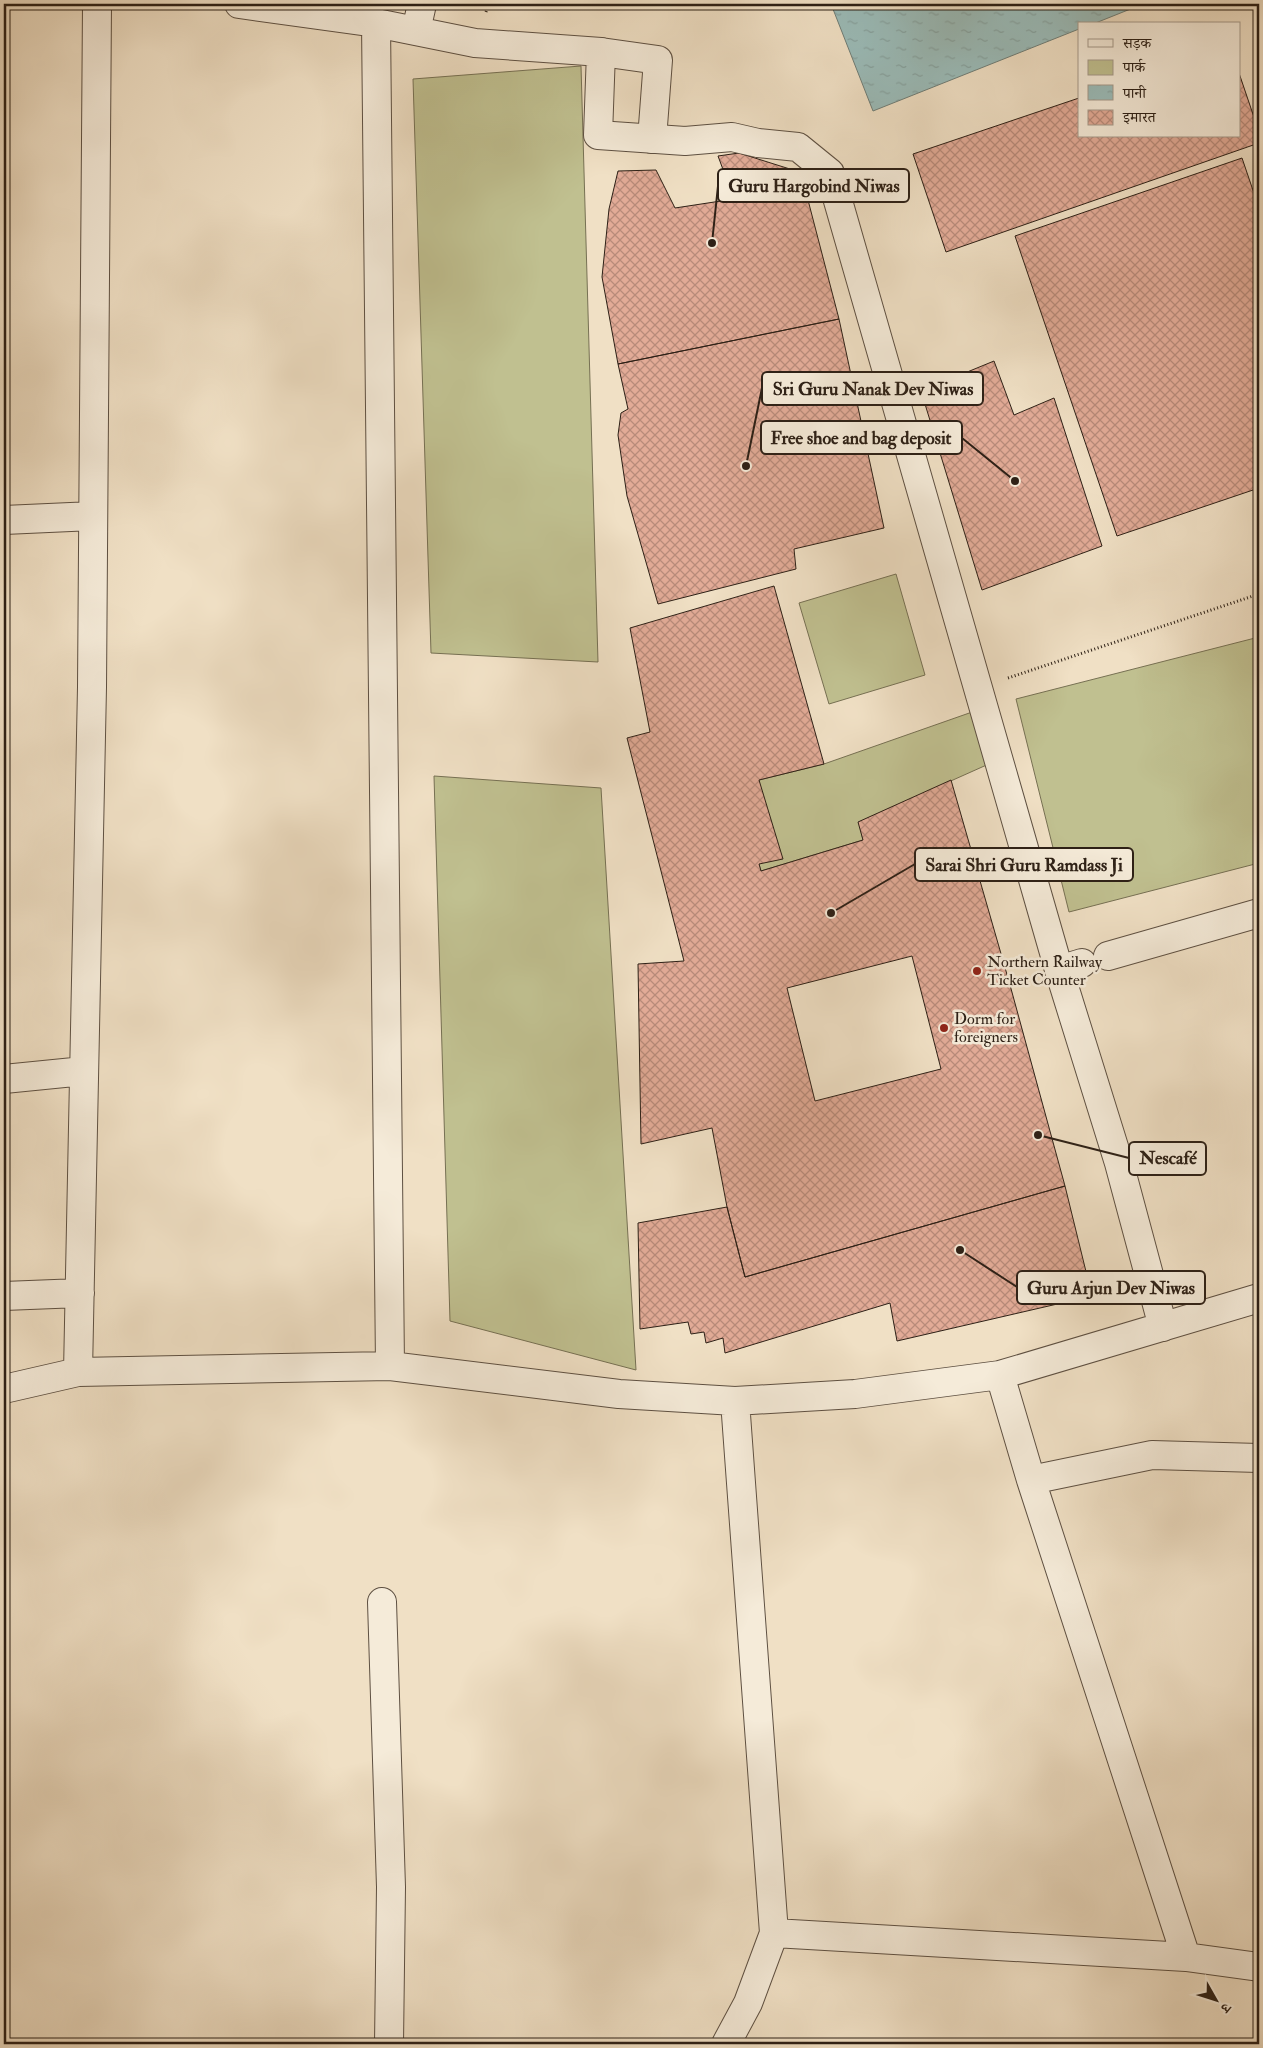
<svg xmlns="http://www.w3.org/2000/svg" width="1263" height="2048" font-family="'IM FELL Double Pica','Noto Serif Devanagari',serif">
	<defs>
		<pattern id="water-ripples" width="26" height="14" patternUnits="userSpaceOnUse" patternTransform="scale(1.25)"><rect width="26" height="14" fill="#9bbcb9"/><path d="M2 4q2-2 4 0t4 0M15 11q2-2 4 0t4 0" fill="none" stroke="#86a19e"/></pattern>
		<pattern id="building-cross-hatch" width="8" height="8" patternUnits="userSpaceOnUse" patternTransform="scale(1.25)"><rect width="8" height="8" fill="#e2ab97"/><path d="M0 0l8 8M0 8l8-8" fill="none" stroke="#b88b7a"/></pattern>
	</defs>
	<rect width="100%" height="100%" fill="#f0e0c5"/>
	<filter id="stains"><feTurbulence type="fractalNoise" baseFrequency=".004" numOctaves="4"/><feColorMatrix values="0 0 0 0 .2 0 0 0 0 .09 0 0 0 0 .02 0 0 0 .5 -.17"/></filter>
	<radialGradient id="worn" r=".72"><stop offset=".6" stop-color="#630" stop-opacity="0"/><stop offset="1" stop-color="#630" stop-opacity=".3"/></radialGradient>
	<path fill="#c0c090" stroke="#767053" d="M581,66L598,662L431,653L413,79Z
		M896,574L925,675L829,704L799,603Z
		M1259,637V863L1069,912L1016,699Z
		M975,711L991,763L859,822L863,840L761,871L759,864V780L824,764Z
		M434,776L601,788L636,1370L450,1321Z"/>
	<path fill="url(#water-ripples)" stroke="#6f7e78" d="M831,4H1143L1093,24H1079V29L873,111Z"/>
	<path fill="url(#building-cross-hatch)" stroke="#2d2016" fill-rule="evenodd" d="M1239,73L1259,132V143L946,252L913,154L1079,98V136H1239Z
		M739,153L793,170L802,177L839,319L618,364L602,277L609,209L618,171L656,170L675,208L734,199L718,156Z
		M1242,158L1259,208V488L1117,536L1015,236Z
		M839,319L884,528L794,549L796,569L658,604L627,496L618,435L621,413L628,409L618,364Z
		M994,361L1014,415L1054,398L1102,546L982,590L921,391Z
		M774,586L824,764L759,780L783,859L759,864L761,871L863,840L858,822L951,780L1010,985L1065,1186L745,1277L727,1207L712,1128L641,1144L638,964L684,961L627,738L650,732L630,628ZM912,956L941,1069L815,1101L787,988Z
		M1065,1186L1092,1296L897,1341L890,1303L725,1353L723,1338L706,1343L704,1332L691,1334L688,1322L640,1329L638,1223L727,1207L745,1277Z"/>
	<g fill="none" stroke-linecap="round" stroke-linejoin="round">
		<defs>
			<path id="pedestrian" d="M601,52L658,60L652,139
				M1108,956L1259,913
				M1059,970L1082,963"/>
			<path id="minor" d="M376,23L475,43L601,52L598,135L685,141L732,137L758,143L798,147L830,173L1059,970L1119,1163L1163,1327
				M416,31L422,4
				M4,520L93,516
				M4,1079L84,1071
				M4,1296L80,1293
				M390,1366L619,1394L735,1401L855,1394L1000,1375L1031,1480L1186,1957
				M78,1372L92,687L97,4
				M1000,1375L1259,1298
				M4,1389L78,1372L390,1366L376,23L239,4
				M1031,1480L1152,1455L1259,1458
				M382,1602L391,1887L389,2044
				M774,1933L1186,1957L1259,1967
				M726,2044L748,2003L774,1933L735,1401"/>
		</defs>
		<use href="#pedestrian" stroke="#5e5042" stroke-width="30"/>
		<use href="#minor" stroke="#5e5042" stroke-width="30"/>
		<path stroke="#2d2016" stroke-width="3" stroke-dasharray="1 2.5" stroke-linecap="butt" d="M486,12L489,4
			M1008,678L1259,594
			M1010,985L1029,979"/>
		<use href="#pedestrian" stroke="#f5ebd9" stroke-width="28"/>
		<use href="#minor" stroke="#f5ebd9" stroke-width="28"/>
	</g>
	<g fill="#8f2418" stroke="#f5ebd9" stroke-width="2">
		<circle cx="977" cy="971" r="5"/>
		<circle cx="944" cy="1028" r="5"/>
	</g>
	<g text-anchor="middle" dominant-baseline="central" stroke-width="5" stroke-linejoin="round" paint-order="stroke">
		<g font-size="16" fill="#2d2016" stroke="#f5ebd9" text-anchor="start">
			<text x="987" y="962">Northern Railway<tspan x="987" dy="18">Ticket Counter</tspan></text>
			<text x="954" y="1019">Dorm for<tspan x="954" dy="18">foreigners</tspan></text>
		</g>
	</g>
	<path fill="none" stroke="#2d2016" stroke-width="2" d="M712 243L718 186M746 466L762 388M1015 481L962 438M831 913L915 864M1038 1135L1129 1158M960 1250L1017 1287"/>
	<g fill="#2d2016" stroke="#f5ebd9" stroke-width="2">
		<circle cx="712" cy="243" r="5"/>
		<circle cx="746" cy="466" r="5"/>
		<circle cx="1015" cy="481" r="5"/>
		<circle cx="831" cy="913" r="5"/>
		<circle cx="1038" cy="1135" r="5"/>
		<circle cx="960" cy="1250" r="5"/>
	</g>
	<g fill="#f5ebd9" stroke="#2d2016" stroke-width="2">
		<rect x="718" y="169" width="191" height="33" rx="5"/>
		<rect x="762" y="372" width="221" height="33" rx="5"/>
		<rect x="761" y="421" width="201" height="33" rx="5"/>
		<rect x="915" y="848" width="218" height="33" rx="5"/>
		<rect x="1129" y="1142" width="77" height="33" rx="5"/>
		<rect x="1017" y="1271" width="188" height="33" rx="5"/>
	</g>
	<g font-size="18" text-anchor="middle" font-weight="bold" fill="#2d2016">
		<text x="814" y="192">Guru Hargobind Niwas</text>
		<text x="873" y="395">Sri Guru Nanak Dev Niwas</text>
		<text x="861" y="444">Free shoe and bag deposit</text>
		<text x="1024" y="871">Sarai Shri Guru Ramdass Ji</text>
		<text x="1168" y="1164">Nescafé</text>
		<text x="1111" y="1294">Guru Arjun Dev Niwas</text>
	</g>
	<rect width="1263" height="2048" fill="none" stroke="#f0e0c5" stroke-width="20"/>
	<rect x="5" y="5" width="1253" height="2038" fill="none" stroke="#2d2016" stroke-width="2.5"/>
	<rect x="10" y="10" width="1243" height="2028" fill="none" stroke="#2d2016"/>
	<rect x="1078" y="22" width="162" height="115" fill="#f5ebd9" stroke="#a59a8b"/>
	<rect x="1088" y="39" width="25" height="8" fill="#f5ebd9" stroke="#a59a8b"/>
	<text x="1123" y="48" font-size="15" fill="#2d2016">सड़क</text>
	<rect x="1088" y="60" width="25" height="15" fill="#c0c090" stroke="#a59a8b"/>
	<text x="1123" y="72" font-size="15" fill="#2d2016">पार्क</text>
	<rect x="1088" y="85" width="25" height="15" fill="url(#water-ripples)" stroke="#a59a8b"/>
	<text x="1123" y="98" font-size="15" fill="#2d2016">पानी</text>
	<rect x="1088" y="110" width="25" height="15" fill="url(#building-cross-hatch)" stroke="#a59a8b"/>
	<text x="1123" y="122" font-size="15" fill="#2d2016">इमारत</text>
	<g transform="translate(1216 2000) rotate(129)" stroke="#f5ebd9" stroke-width="4" paint-order="stroke">
	<path d="M0-4L9 19L0 12L-9 19Z" fill="#2d2016"/>
	<text y="-8" font-size="14" font-weight="bold" text-anchor="middle" fill="#2d2016">उ</text>
	</g>
	<rect width="100%" height="100%" filter="url(#stains)"/>
	<rect width="100%" height="100%" fill="url(#worn)"/>
</svg>
